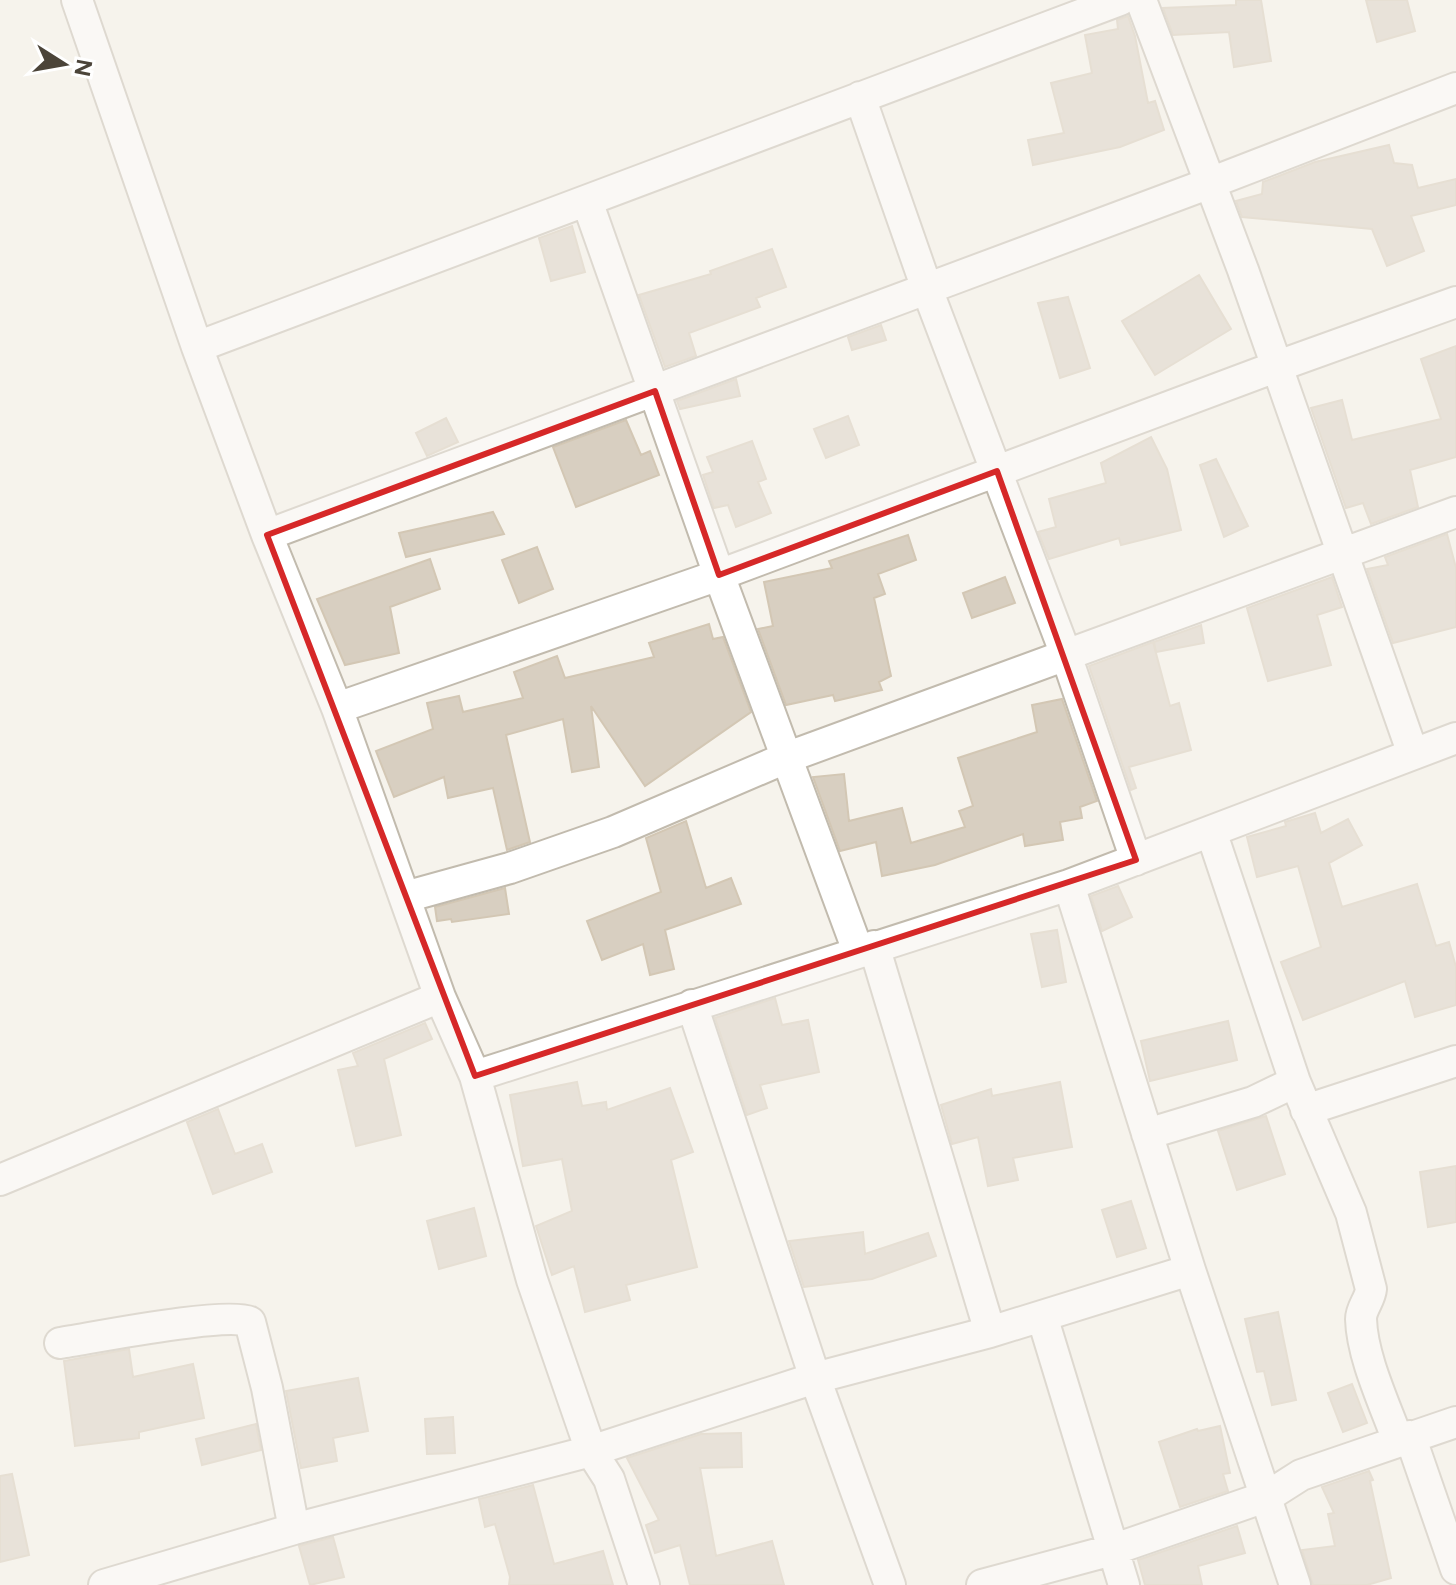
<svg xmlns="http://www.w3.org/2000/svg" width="1456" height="1585" font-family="Figtree,sans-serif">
	<rect width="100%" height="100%" fill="#f6f3ec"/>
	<path fill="#d8cfc1" stroke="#d3c7b4" stroke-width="2" d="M1236,0H1261L1271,61L1234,67L1229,32L1173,35L1163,8L1236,5Z
		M1366,0H1407L1415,31L1377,42Z
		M1128,16L1135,36L1148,103L1155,101L1164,130L1120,147L1033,165L1028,140L1064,133L1051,83L1092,73L1085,35L1118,29L1117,20Z
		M1389,145L1394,163L1412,165L1418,188L1456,179V205L1411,216L1424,251L1387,266L1372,229L1242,217L1236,201L1262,194L1263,182L1315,162Z
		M572,226L585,272L551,281L539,238Z
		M772,249L786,287L756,298L760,307L689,333L696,356L665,367L639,295L711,274L710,271Z
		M1199,275L1231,329L1155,375L1122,321Z
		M1068,297L1090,368L1060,378L1038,303Z
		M881,325L886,340L852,350L848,337Z
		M1456,346V457L1410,470L1418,507L1371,524L1363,503L1346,508L1311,408L1342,400L1352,440L1441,419L1421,359Z
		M736,379L740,396L680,409L677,401Z
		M848,416L859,445L826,458L814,429Z
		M446,418L458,442L427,456L416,433Z
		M626,420L641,455L650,451L659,475L576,507L553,447Z
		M1151,437L1167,469L1181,530L1121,545L1119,538L1049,559L1038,532L1056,527L1049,499L1106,483L1101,463Z
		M752,441L766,479L758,482L771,513L736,527L728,505L714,508L703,475L713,472L707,457Z
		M1216,459L1248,526L1224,537L1200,465Z
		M493,512L504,534L406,557L399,533Z
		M1447,534L1456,568V627L1393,643L1367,569L1388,565L1385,557Z
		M908,535L916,560L878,574L885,594L874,598L891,676L879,682L882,690L835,701L833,695L786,705L758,629L773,626L764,582L832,568L829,561Z
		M537,547L553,589L519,603L502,560Z
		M430,559L440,589L390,607L399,653L345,665L317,599Z
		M1005,577L1015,603L972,618L963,593Z
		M1332,577L1342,607L1317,615L1331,665L1268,681L1247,608Z
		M709,624L713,639L723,637L751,712L645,786L591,706L599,767L572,772L563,719L506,735L530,842L507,850L493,788L448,798L444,777L394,797L376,751L433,729L427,703L459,696L463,712L523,698L514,672L557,656L565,678L654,657L649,643Z
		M1201,625L1204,643L1156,652L1154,642Z
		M1153,642L1170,706L1179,703L1191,750L1129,767L1136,788L1131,790L1089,666Z
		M1062,699L1097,801L1080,807L1082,818L1060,822L1063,840L1025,846L1023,834L935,865L882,876L876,842L840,851L813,777L844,774L849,821L902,808L911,843L965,827L959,811L973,806L958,758L1037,732L1032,705Z
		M1315,813L1321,833L1348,819L1362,845L1329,863L1342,907L1417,884L1436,946L1449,942L1456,967V1005L1415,1017L1405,981L1303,1020L1281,962L1321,947L1298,866L1257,877L1247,837L1286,826L1285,822Z
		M686,821L706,888L731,878L741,904L665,930L674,969L650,975L643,944L602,960L587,921L661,892L646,838Z
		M1118,886L1132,917L1102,931L1091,896Z
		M505,888L509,914L452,922L451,919L437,921L435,907Z
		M1057,930L1066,982L1042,987L1031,934Z
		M775,998L782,1025L808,1020L819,1072L760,1085L767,1108L747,1115L715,1018Z
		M1228,1021L1237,1060L1150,1081L1141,1041Z
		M425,1023L432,1039L384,1059L401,1135L356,1146L338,1070L358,1066L353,1053Z
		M577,1082L582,1106L606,1102L607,1110L670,1088L693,1152L671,1160L697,1267L626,1285L630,1300L585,1312L574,1266L552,1275L536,1226L572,1211L562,1159L523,1166L510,1095Z
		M1060,1082L1072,1147L1013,1158L1018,1180L988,1186L978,1137L952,1144L941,1105L991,1089L992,1096Z
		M218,1109L235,1154L262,1144L272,1172L213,1194L187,1122Z
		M1266,1116L1285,1174L1237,1190L1218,1131Z
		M1456,1166V1222L1428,1227L1420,1172Z
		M1131,1201L1146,1248L1117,1257L1102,1210Z
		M474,1208L486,1256L439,1269L427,1221Z
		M863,1232L865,1254L928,1233L936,1256L872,1279L804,1287L789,1241Z
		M1278,1312L1296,1400L1272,1405L1264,1371L1257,1372L1245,1319Z
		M129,1349L133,1377L193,1364L204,1418L139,1432V1438L75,1446L64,1361Z
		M358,1378L368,1431L333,1438L337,1461L301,1468L286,1391Z
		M1352,1384L1367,1423L1343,1432L1328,1393Z
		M453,1417L455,1453L427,1454L425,1419Z
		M256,1424L261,1450L202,1465L196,1439Z
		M1220,1426L1230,1473L1223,1474L1228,1491L1180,1507L1159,1442L1197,1429L1198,1431Z
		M741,1433L742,1467L700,1468L716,1556L772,1541L784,1585H690L680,1545L655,1553L646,1525L659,1520L627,1458L701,1434Z
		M1369,1471L1373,1480L1370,1481L1391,1578L1367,1585H1313L1302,1550L1335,1546L1328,1514L1334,1513L1322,1487Z
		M12,1474L29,1555L0,1562V1476Z
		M533,1485L554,1564L603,1551L613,1585H509L510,1577L495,1524L485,1527L479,1499Z
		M1237,1526L1245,1553L1198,1566L1202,1585H1145L1138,1560Z
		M333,1537L344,1577L310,1585L299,1546Z"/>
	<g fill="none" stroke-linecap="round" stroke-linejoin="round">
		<defs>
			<path id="minor" d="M77,0L197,347L267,535L337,708L440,997L475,1076L532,1280L591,1451L609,1479L644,1585
				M1141,0L1243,270L1413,754
				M860,97L927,289L1066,655L1136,860
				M587,201L719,575L858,951
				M197,347L1120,0
				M267,535L1210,183L1456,88
				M337,708L719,575L1278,366L1456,302
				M1211,831L1295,1082L1351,1213L1371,1289C1370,1300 1361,1308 1361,1319C1362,1357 1385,1405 1398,1441
				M1069,885L1190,1270L1295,1585
				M405,897L510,868L613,832L788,757L1456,512
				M874,946L990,1332
				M692,1005L815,1378L890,1585
				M475,1076L1069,885L1456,738
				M1306,1110L1456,1061
				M1147,1134L1253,1102L1295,1082
				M0,1180L440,997
				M1042,1316L1124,1585
				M60,1343C93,1338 227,1311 250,1322L267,1388L294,1529
				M1410,1436L1456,1569
				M104,1585L294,1529L591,1451L815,1378L990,1332L1190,1270
				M982,1585L1112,1550L1268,1496L1301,1475L1456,1422"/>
		</defs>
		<use href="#minor" stroke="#c2bbae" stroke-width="34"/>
		<use href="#minor" stroke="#fff" stroke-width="30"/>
	</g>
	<path d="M0 0H1456V1585H0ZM655,391L719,575L997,471L1136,860L475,1076L267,535Z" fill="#f6f3ec" fill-opacity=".55" fill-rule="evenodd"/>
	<path fill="none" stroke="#d62828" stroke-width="6" stroke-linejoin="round" d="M655,391L719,575L997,471L1136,860L475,1076L267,535Z"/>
	<g transform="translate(64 64) rotate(101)" stroke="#ffffff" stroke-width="6" paint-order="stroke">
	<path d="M0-6L14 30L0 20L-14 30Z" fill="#4b4439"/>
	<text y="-12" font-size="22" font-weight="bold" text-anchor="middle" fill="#4b4439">N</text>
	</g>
</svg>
